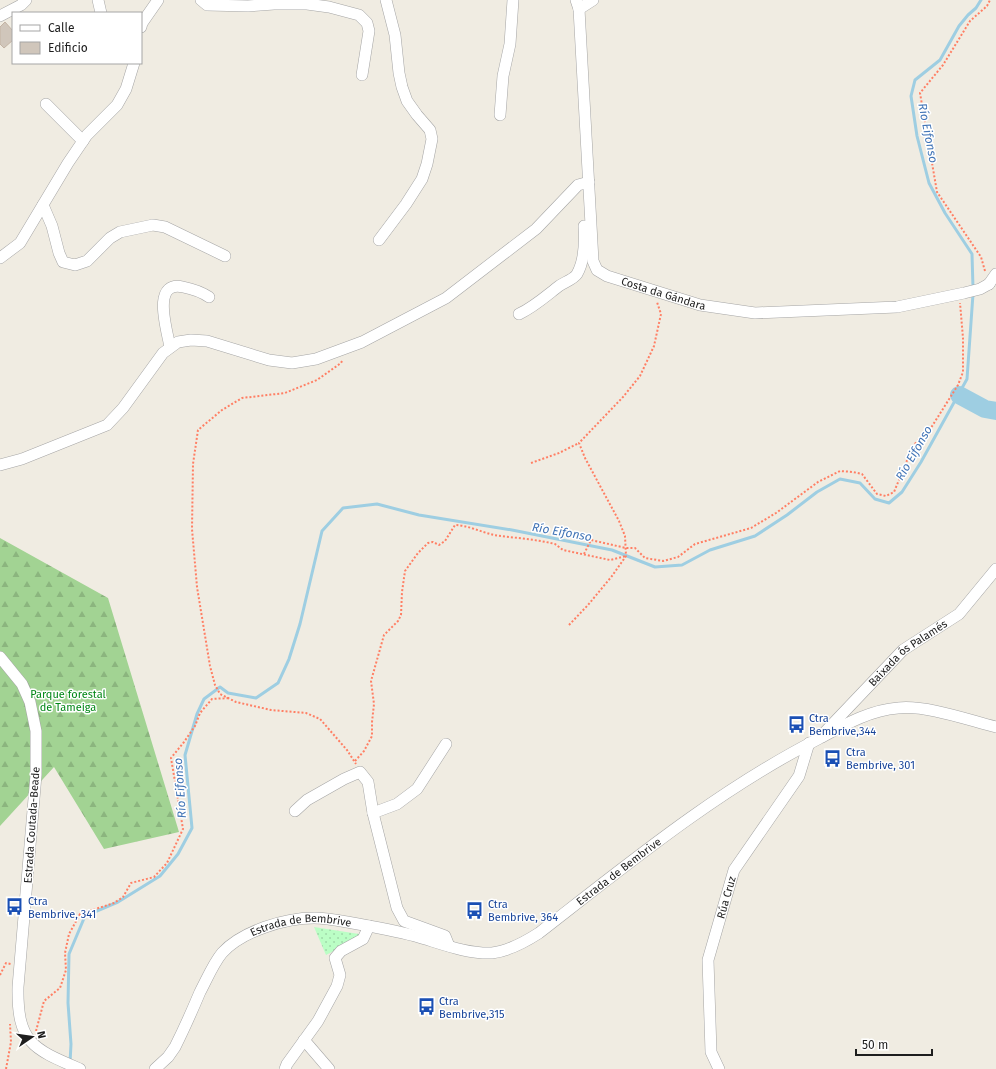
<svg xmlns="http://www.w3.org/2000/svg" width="996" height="1069" font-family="'Fira Sans',sans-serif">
	<defs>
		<pattern id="forest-firs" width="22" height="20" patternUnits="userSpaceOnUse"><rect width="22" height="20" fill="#a2d393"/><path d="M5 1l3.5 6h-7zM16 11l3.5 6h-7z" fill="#8bb57e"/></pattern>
		<pattern id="park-dots" width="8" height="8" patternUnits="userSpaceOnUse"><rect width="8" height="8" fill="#bbfec5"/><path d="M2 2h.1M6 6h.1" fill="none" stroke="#a0d9a9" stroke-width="1.8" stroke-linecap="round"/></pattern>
	</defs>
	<rect width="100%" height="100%" fill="#f0ece2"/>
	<path fill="url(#forest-firs)" d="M0,538L108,598L179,832L104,849L54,767L0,826Z"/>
	<path fill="url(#park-dots)" d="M314,927L359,934V938L326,955Z"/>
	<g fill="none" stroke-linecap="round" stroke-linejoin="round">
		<path stroke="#9ecee2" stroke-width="3" d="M973,288L972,254L945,213L929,183L917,136L911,96L915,80L940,60L959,26L968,15L976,8L981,0
			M70,1063L71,1044L68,1003L69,954L85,916L118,902L160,876L178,854L192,828L185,755L197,714L204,699L220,687L228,693L256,698L278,683L289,659L300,624L322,531L343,508L377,504L419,515L512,530L612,550L655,567L682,565L710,550L755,536L787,515L817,492L840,479L860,483L875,499L889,503L902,492L921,462L967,379L973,294"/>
		<path stroke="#9ecee2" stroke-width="18" d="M959,395L985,409L996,411"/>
	</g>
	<path fill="#d0c6bb" stroke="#c3b3a3" d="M5,22L13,31V40L4,48L0,44V27Z"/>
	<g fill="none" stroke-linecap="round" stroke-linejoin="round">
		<defs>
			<g id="minor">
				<path d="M98,0L101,13"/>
				<path d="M201,0L207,5L248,6L274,4H307L329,7L359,15L367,23L369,31L362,75"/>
				<path d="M576,0L579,9L593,0"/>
				<path id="s1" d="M579,9L593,261L597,270L607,276L700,305L755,313L897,307L964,293L980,289L989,284"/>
				<path d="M0,16L21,5L26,0"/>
				<path d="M141,27L142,23L158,0"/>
				<path d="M46,104L83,141"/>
				<path d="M500,115L503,76L510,44L513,0"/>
				<path d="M43,205L52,226L59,253L63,262L75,265L87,261L110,238L120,232L153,225L165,227L225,256"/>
				<path d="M379,240L406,204L422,179L427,164L432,139L430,130L417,115L407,101L402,87L399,73L395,35L386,0"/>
				<path d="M0,258L20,243L68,163L87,135L117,105L126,89L134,63"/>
				<path d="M989,284L996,274"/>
				<path d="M519,314C534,307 546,296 559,286C565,282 574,279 577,274C585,260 585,241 584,226"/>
				<path d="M170,347C167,330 151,280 183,287C193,289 200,291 209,297"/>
				<path d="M0,465L22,459L107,425L123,408L163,353L178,342L191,340L207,341L269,360L292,363L316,359L362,342L446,298L536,229L578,185L589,182"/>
				<path d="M0,657L22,684L30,702L36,731V775L18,987C17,1043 33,1049 80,1069"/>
				<path id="s2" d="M825,732L903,650L959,614L996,569"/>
				<path d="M295,811L307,800L344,779L360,772L368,782L373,813L397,908L404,921L445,936L449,946"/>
				<path d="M373,813L397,804L417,789L446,744"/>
				<path d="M304,1040L329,1069"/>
				<path id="s3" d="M155,1069L168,1057L175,1047C184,1029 192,1011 200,992C207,979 213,964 222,953C242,931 285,918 314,918C325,918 336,920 347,922C370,926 393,930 415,936C440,943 466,954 492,953C509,951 525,942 539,933C629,863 718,790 820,738C844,725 870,710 898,708C927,705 968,720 996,727"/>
				<path d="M285,1069L287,1064L318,1021L337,986L340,975L335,958L341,951L363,939L369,926"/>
				<path id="s4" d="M719,1069L711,1052L708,960L734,870L799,776L809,743"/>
			</g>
		</defs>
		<use href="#minor" stroke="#a5a5a5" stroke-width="12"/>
		<path stroke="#ff7f64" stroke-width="2" stroke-dasharray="2 2" stroke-linecap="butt" d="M985,271L981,257L937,192L920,93L943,65L970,21L987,6L990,0
			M342,361L341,363L317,380L285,393L242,398L222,410L198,430L193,464L192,529L197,587L210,666L215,685L220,694L236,702L271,710L306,713L320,719L347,750L356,764
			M531,463L559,453L579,443
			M584,554L591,540L626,548H635L645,558L663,561L678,557L695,544L751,528L776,513L818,482L840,471L853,472L862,474L877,494L886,496L894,492L913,446L922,436L929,431L958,385L963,372V338L960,303
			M569,625L588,605L612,576L626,556L625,536L619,521L585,458L579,443L623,397L640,376L654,346L661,314L657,302
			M355,761L364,751L372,736V722L374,704L371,681L384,635L398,621L401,615L402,592L405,571L418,553L428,543L433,542L439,545L445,541L455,525C467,525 481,532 494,535C514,538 535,539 555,544L563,550L610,560L626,556
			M0,975L6,963L11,964
			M36,1031L44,1001L60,988L66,970L65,953L69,934L80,914L114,903L123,897L131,883L154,877L167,863L183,829L171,758L184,742L195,726L200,713L212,699L229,698
			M6,1069L11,1042L10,1024"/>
		<use href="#minor" stroke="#fff" stroke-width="11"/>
	</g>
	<defs>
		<symbol id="bus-bare" viewBox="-9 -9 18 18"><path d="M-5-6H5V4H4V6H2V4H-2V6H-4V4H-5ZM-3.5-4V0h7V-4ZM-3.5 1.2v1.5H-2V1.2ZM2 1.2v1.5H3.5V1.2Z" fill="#1a4fb4" stroke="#fff" stroke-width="2.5" paint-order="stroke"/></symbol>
	</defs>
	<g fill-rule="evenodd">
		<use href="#bus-bare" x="784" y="712" width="25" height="25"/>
		<use href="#bus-bare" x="820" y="746" width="25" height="25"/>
		<use href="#bus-bare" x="2" y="894" width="25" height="25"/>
		<use href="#bus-bare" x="462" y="898" width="25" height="25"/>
		<use href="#bus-bare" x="414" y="994" width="25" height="25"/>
	</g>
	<g text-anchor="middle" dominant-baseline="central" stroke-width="3" stroke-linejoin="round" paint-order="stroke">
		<g font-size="11" fill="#1e1e1e" stroke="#fff">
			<text stroke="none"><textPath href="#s1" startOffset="333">Costa da Gándara</textPath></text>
			<text stroke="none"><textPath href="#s2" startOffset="115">Baixada ós Palamés</textPath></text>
			<text transform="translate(32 825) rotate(-86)">Estrada Coutada-Beade</text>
			<text stroke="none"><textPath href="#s3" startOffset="570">Estrada de Bembrive</textPath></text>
			<text stroke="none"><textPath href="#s4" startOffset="176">Rúa Cruz</textPath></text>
			<text stroke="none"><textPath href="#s3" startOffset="222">Estrada de Bembrive</textPath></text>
		</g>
		<g font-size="11" fill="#018615" stroke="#fff">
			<text x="68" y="694">Parque forestal<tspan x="68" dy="13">de Tameiga</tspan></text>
		</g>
		<g font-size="11" fill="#164399" stroke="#fff" text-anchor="start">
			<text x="809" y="718">Ctra<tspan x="809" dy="13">Bembrive,344</tspan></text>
			<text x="846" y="752">Ctra<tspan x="846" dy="13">Bembrive, 301</tspan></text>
			<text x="28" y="901">Ctra<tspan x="28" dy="13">Bembrive, 341</tspan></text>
			<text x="488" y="904">Ctra<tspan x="488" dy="13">Bembrive, 364</tspan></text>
			<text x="439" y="1001">Ctra<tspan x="439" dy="13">Bembrive,315</tspan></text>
		</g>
		<g font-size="12" font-style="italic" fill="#4174b6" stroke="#fff">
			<text transform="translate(928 133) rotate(79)">Río Eifonso</text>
			<text transform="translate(914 453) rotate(-60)">Río Eifonso</text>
			<text transform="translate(562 532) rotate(10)">Río Eifonso</text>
			<text transform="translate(180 788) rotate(-94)">Río Eifonso</text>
		</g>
	</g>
	<rect x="12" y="12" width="130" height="52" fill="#ffffff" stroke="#a5a5a5"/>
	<rect x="20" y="25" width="20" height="6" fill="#ffffff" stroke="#a5a5a5"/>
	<text x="48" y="32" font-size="12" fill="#1e1e1e">Calle</text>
	<rect x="20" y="42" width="20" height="12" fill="#d0c6bb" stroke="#a5a5a5"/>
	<text x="48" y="52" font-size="12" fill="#1e1e1e">Edificio</text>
	<g transform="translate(32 1037) rotate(77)" stroke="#ffffff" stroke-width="3" paint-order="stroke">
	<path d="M0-3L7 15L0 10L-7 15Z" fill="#1e1e1e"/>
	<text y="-6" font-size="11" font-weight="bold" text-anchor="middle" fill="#1e1e1e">N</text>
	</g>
	<path d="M856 1049v6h76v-6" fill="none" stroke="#1e1e1e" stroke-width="2"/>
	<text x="862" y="1049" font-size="12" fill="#1e1e1e" stroke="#ffffff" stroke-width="3" paint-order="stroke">50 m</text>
</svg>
